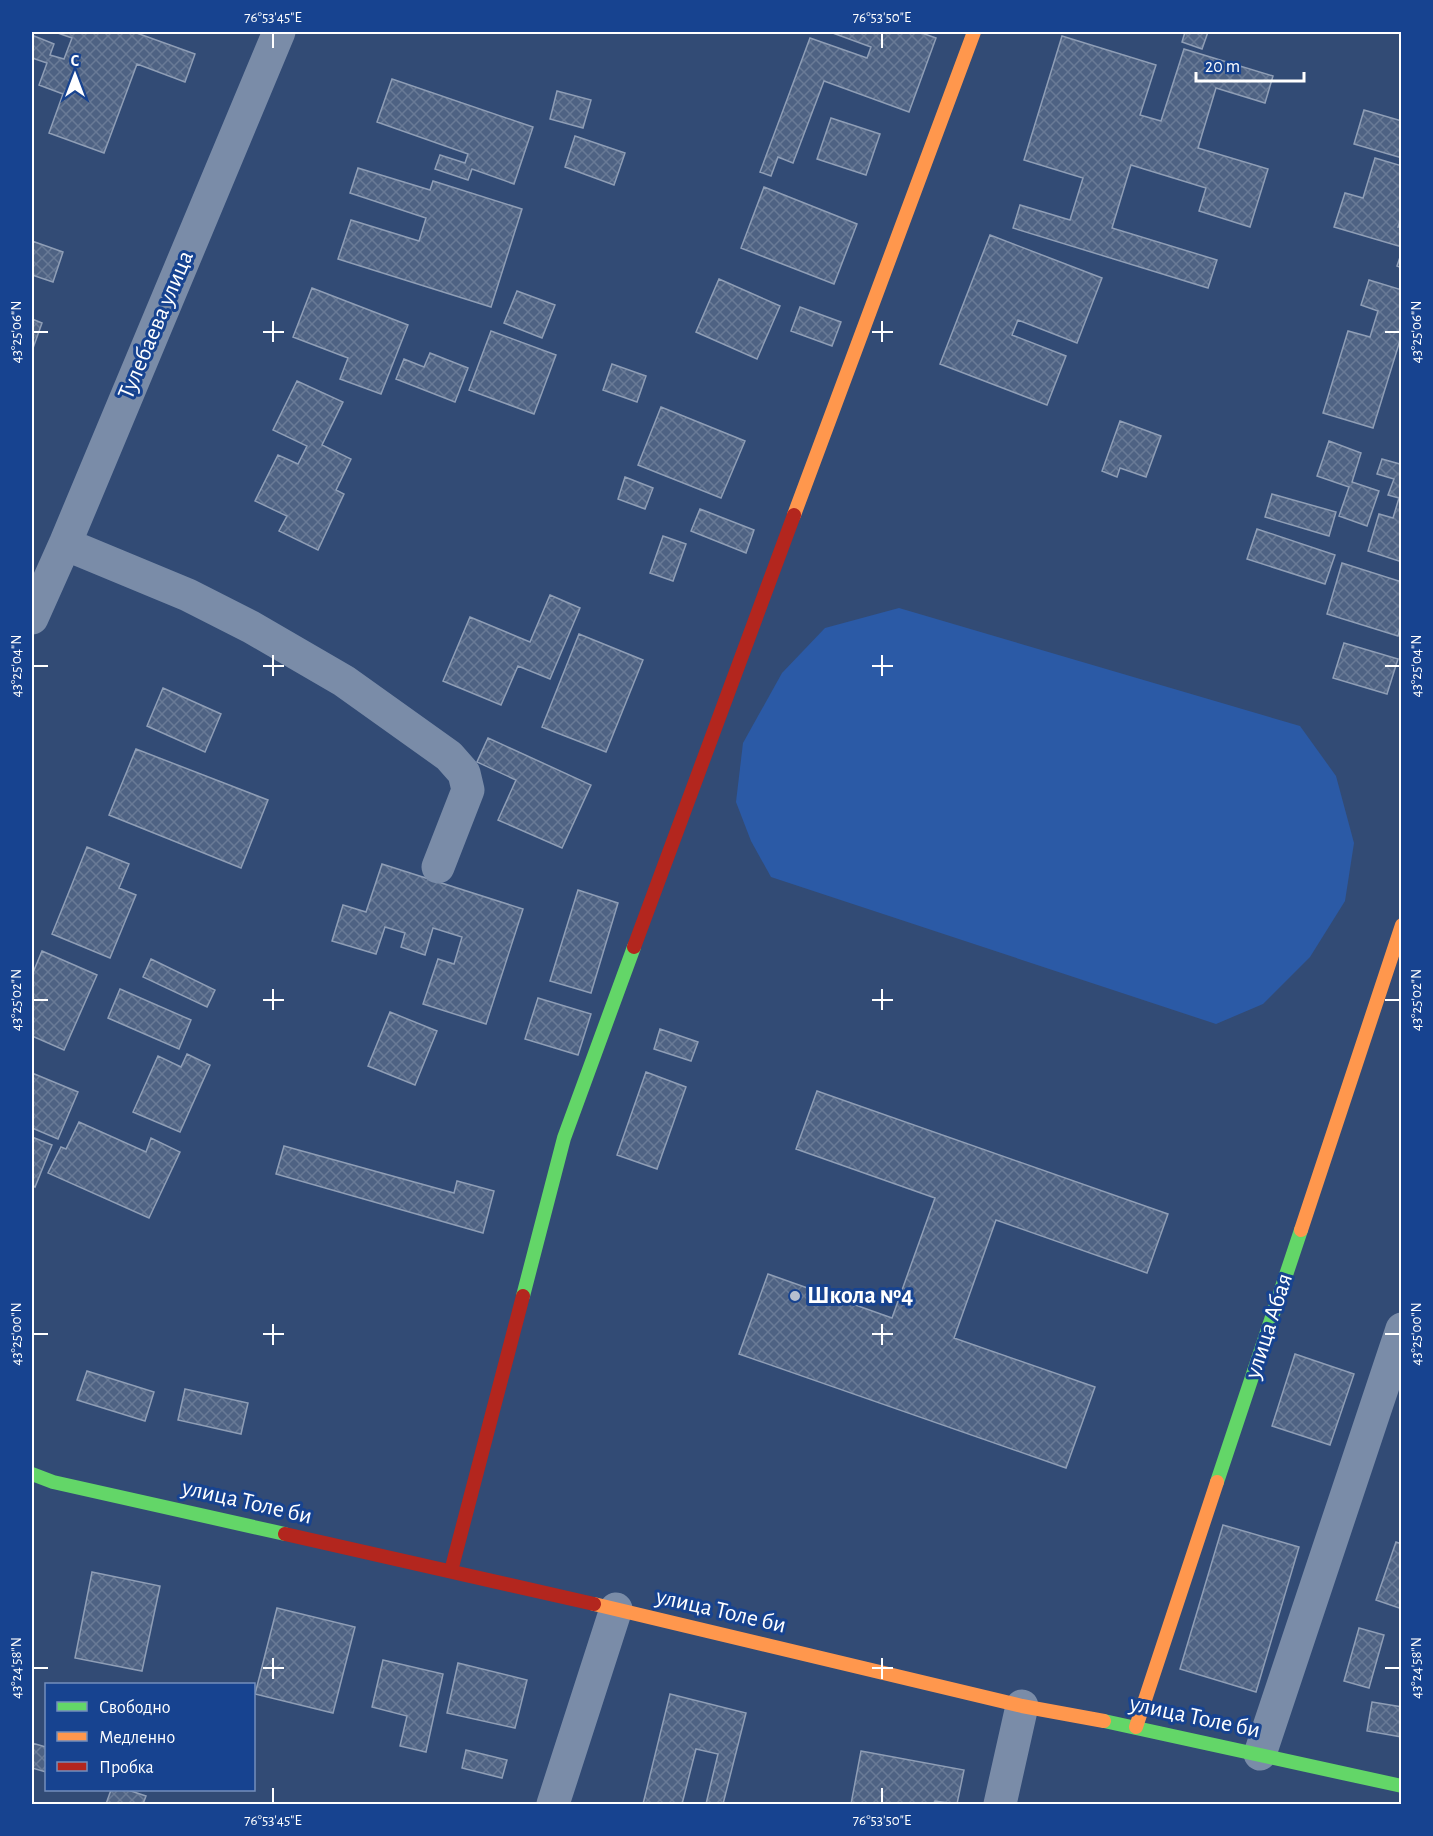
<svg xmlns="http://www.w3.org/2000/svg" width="1433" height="1836" font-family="'Alegreya Sans',sans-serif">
	<defs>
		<pattern id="building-cross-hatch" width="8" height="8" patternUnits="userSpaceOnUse" patternTransform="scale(1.5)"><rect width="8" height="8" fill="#4e6283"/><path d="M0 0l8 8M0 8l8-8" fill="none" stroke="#697a96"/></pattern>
	</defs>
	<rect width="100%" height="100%" fill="#324b75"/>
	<path fill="#2b5aa6" d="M899,608L1300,726L1336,776L1354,843L1345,901L1310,957L1263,1004L1216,1024L771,877L751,841L736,802L743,743L782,673L825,628Z"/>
	<path fill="url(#building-cross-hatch)" stroke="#8f9eb6" stroke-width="1.5" d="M55,32H134L195,54L185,82L137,64L104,153L49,133L63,94L39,85L47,63L32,58V35L54,44L50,55L64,59L72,38Z
		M830,32H919L936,38L909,112L824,81L793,163L778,157L771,176L760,172L810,38L867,58L871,47Z
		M1185,32H1208L1202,49L1182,42Z
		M1062,36L1156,65L1140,115L1161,121L1184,49L1273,76L1265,103L1216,88L1198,148L1268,169L1250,227L1199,211L1206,188L1131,165L1112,228L1217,260L1208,288L1013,228L1020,205L1070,220L1083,178L1024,160Z
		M392,79L533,127L514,184L472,169L468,180L435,169L440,155L465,163L468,154L377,122Z
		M557,91L591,100L583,128L550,119Z
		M1364,110L1402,121V158L1354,144Z
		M831,118L880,134L866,175L817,159Z
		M575,136L625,153L614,185L565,167Z
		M1375,158L1402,166V216L1398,227H1402V247L1334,227L1345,193L1363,198Z
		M358,168L430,190L433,181L522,209L491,307L338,259L351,220L419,241L426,218L350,193Z
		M764,187L857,224L834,284L741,248Z
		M990,235L1102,278L1077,343L1018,320L1012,335L1066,356L1047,405L940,364Z
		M32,241L63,252L53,282L32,275Z
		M1402,251V268L1397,266Z
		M719,279L780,306L757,359L696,332Z
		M1369,280L1402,290V334L1373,428L1323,413L1348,331L1370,337L1378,311L1361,305Z
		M312,288L408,325L381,394L340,379L348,358L293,337Z
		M517,291L555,305L542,338L504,323Z
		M800,307L841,322L832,346L791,331Z
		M32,319L42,323L32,351Z
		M491,331L556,355L534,414L469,390Z
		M430,353L468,368L455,402L396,379L404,359L424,367Z
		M612,364L646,376L637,402L603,390Z
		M297,381L343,402L322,445L351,459L336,490L344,494L318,550L279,531L287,516L255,501L278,455L298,464L307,446L273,430Z
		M661,407L745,441L721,498L638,465Z
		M1120,421L1161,436L1146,477L1120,468L1117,477L1102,471Z
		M1329,441L1361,453L1352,482L1379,491L1367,526L1339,516L1349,487L1317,476Z
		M1382,459L1400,464L1402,460V562L1368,551L1379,514L1393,518L1399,498L1388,495L1394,479L1377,474Z
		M625,477L653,488L645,509L618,499Z
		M1272,494L1336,512L1329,536L1265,517Z
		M700,509L754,530L746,553L691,531Z
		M1257,529L1335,555L1325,584L1247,559Z
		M663,536L686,544L673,581L650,573Z
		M1342,563L1402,582V623L1398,636L1327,614Z
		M550,595L580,608L550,679L518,666L501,705L443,681L470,617L530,642Z
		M579,634L643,660L606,752L542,727Z
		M1344,643L1398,659L1387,694L1333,678Z
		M163,688L221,714L205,752L147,726Z
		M488,738L591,785L562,848L498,820L516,780L477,762Z
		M136,749L268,800L241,868L109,815Z
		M87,847L129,864L119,888L136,895L110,958L52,934Z
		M382,864L523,909L486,1024L423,1004L438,959L454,964L462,937L433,928L425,955L401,947L405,933L385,927L376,954L332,941L343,905L366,912Z
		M578,890L618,903L591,993L550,981Z
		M42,951L97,975L64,1050L32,1036V975Z
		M151,959L215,990L207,1007L143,977Z
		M120,989L191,1020L179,1049L108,1018Z
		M538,998L591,1014L578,1055L525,1039Z
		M390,1012L437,1031L415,1085L368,1066Z
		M660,1029L698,1042L691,1061L654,1049Z
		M187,1054L210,1065L180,1132L133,1112L158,1056L181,1067Z
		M646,1072L686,1087L657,1169L617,1155Z
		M32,1073L78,1092L58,1139L32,1128Z
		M817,1091L1168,1214L1147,1273L996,1220L954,1338L1095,1387L1066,1468L739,1354L768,1274L892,1318L935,1198L796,1149Z
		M79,1122L146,1152L151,1138L180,1152L149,1218L48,1173L61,1147L66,1149Z
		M32,1137L52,1145L35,1187L32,1185Z
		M284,1146L454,1193L457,1181L494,1191L483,1233L276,1174Z
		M1295,1354L1354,1374L1330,1445L1272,1426Z
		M87,1371L154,1392L145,1421L77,1400Z
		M185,1389L248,1403L241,1434L178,1420Z
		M1223,1525L1299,1547L1256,1692L1180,1669Z
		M1396,1542L1402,1544V1609L1376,1600Z
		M92,1572L160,1586L142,1671L75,1658Z
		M277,1608L355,1627L333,1713L255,1694Z
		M1359,1628L1384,1635L1369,1688L1344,1681Z
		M383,1660L443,1674L426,1752L400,1746L407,1716L372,1707Z
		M458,1663L527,1680L515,1728L447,1713Z
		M670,1694L746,1713L723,1804H706L718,1754L696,1749L682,1804H643Z
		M1372,1702L1402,1707V1737L1367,1731Z
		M32,1743L46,1747V1772L32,1768Z
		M466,1750L507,1760L502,1778L462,1768Z
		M861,1751L964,1770L957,1804L935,1801L934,1804H851Z
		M111,1790H128L146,1796L143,1804H106Z"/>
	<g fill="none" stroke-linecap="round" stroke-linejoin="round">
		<path stroke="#7a8ca8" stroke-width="33" d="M65,544L188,595L251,627L344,681L449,756L464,773L468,790L438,867
			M32,618L65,544L279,32
			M1260,1754L1402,1329
			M553,1804L616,1609
			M1000,1804L1022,1706"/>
		<path stroke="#63d668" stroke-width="14" d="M523,1296L564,1138L634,947
			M32,1474L53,1482L285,1534
			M1217,1482L1301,1230
			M1104,1721L1402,1786"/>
		<path stroke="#ff974d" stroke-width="14" d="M794,515L974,32
			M1301,1230L1402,925
			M594,1604L1022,1706L1104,1721
			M1136,1727L1217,1482"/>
		<path stroke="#b3261e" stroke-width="14" d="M634,947L794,515
			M285,1534L594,1604
			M451,1571L523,1296"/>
	</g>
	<path fill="none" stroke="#fff" stroke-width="2" d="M273,33V48M882,33V48M273,321V342M882,321V342M33,332H48M263,332H284M872,332H893M1385,332H1400M273,655V676M882,655V676M33,666H48M263,666H284M872,666H893M1385,666H1400M273,989V1010M882,989V1010M33,1000H48M263,1000H284M872,1000H893M1385,1000H1400M273,1324V1345M882,1324V1345M33,1334H48M263,1334H284M872,1334H893M1385,1334H1400M273,1658V1679M882,1658V1679M33,1668H48M263,1668H284M872,1668H893M1385,1668H1400M273,1788V1803M882,1788V1803"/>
	<circle fill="#b7c0cf" stroke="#174390" stroke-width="2" cx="795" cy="1296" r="6"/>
	<g text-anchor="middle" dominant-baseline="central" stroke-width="6" stroke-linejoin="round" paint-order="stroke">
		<g font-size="24" fill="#fff" stroke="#174390">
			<text transform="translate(156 325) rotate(-67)">Тулебаева улица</text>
			<text transform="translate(1269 1326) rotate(-72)">улица Абая</text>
			<text transform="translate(247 1502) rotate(13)">улица Толе би</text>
			<text transform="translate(721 1611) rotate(13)">улица Толе би</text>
			<text transform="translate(1195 1717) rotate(12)">улица Толе би</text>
		</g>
		<g font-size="24" font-weight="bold" fill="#fff" stroke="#174390" text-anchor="start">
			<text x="807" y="1296">Школа №4</text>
		</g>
	</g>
	<rect width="1433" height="1836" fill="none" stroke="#174390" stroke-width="66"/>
	<rect x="45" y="1683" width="210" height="108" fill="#174390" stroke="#748ebc" stroke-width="1.5"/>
	<rect x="57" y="1702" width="30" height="9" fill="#63d668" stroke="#748ebc" stroke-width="1.5"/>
	<text x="99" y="1713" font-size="18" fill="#ffffff">Свободно</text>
	<rect x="57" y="1732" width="30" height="9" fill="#ff974d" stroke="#748ebc" stroke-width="1.5"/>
	<text x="99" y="1743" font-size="18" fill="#ffffff">Медленно</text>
	<rect x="57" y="1762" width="30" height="9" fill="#b3261e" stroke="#748ebc" stroke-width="1.5"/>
	<text x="99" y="1773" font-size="18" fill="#ffffff">Пробка</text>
	<g transform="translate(75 75)" stroke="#174390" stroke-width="4.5" paint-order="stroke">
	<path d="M0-4.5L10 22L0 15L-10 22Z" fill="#ffffff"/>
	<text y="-9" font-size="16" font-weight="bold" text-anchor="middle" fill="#ffffff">С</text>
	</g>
	<path d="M1196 72v9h108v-9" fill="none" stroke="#ffffff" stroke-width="3"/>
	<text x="1205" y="72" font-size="18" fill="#ffffff" stroke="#174390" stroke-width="4.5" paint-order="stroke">20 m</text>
	<rect x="33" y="33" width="1367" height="1770" fill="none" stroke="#fff" stroke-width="2"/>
	<g font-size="15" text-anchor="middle" fill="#fff">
		<text x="273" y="22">76°53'45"E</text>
		<text x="882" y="22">76°53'50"E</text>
		<text transform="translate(16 332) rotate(-90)" y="5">43°25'06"N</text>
		<text transform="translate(1416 332) rotate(-90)" y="5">43°25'06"N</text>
		<text transform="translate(16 666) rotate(-90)" y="5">43°25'04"N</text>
		<text transform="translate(1416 666) rotate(-90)" y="5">43°25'04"N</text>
		<text transform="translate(16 1000) rotate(-90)" y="5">43°25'02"N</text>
		<text transform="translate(1416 1000) rotate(-90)" y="5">43°25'02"N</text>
		<text transform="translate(16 1334) rotate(-90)" y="5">43°25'00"N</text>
		<text transform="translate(1416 1334) rotate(-90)" y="5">43°25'00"N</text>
		<text transform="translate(16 1668) rotate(-90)" y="5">43°24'58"N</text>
		<text transform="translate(1416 1668) rotate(-90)" y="5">43°24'58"N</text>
		<text x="273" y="1825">76°53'45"E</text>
		<text x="882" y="1825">76°53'50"E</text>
	</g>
</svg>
